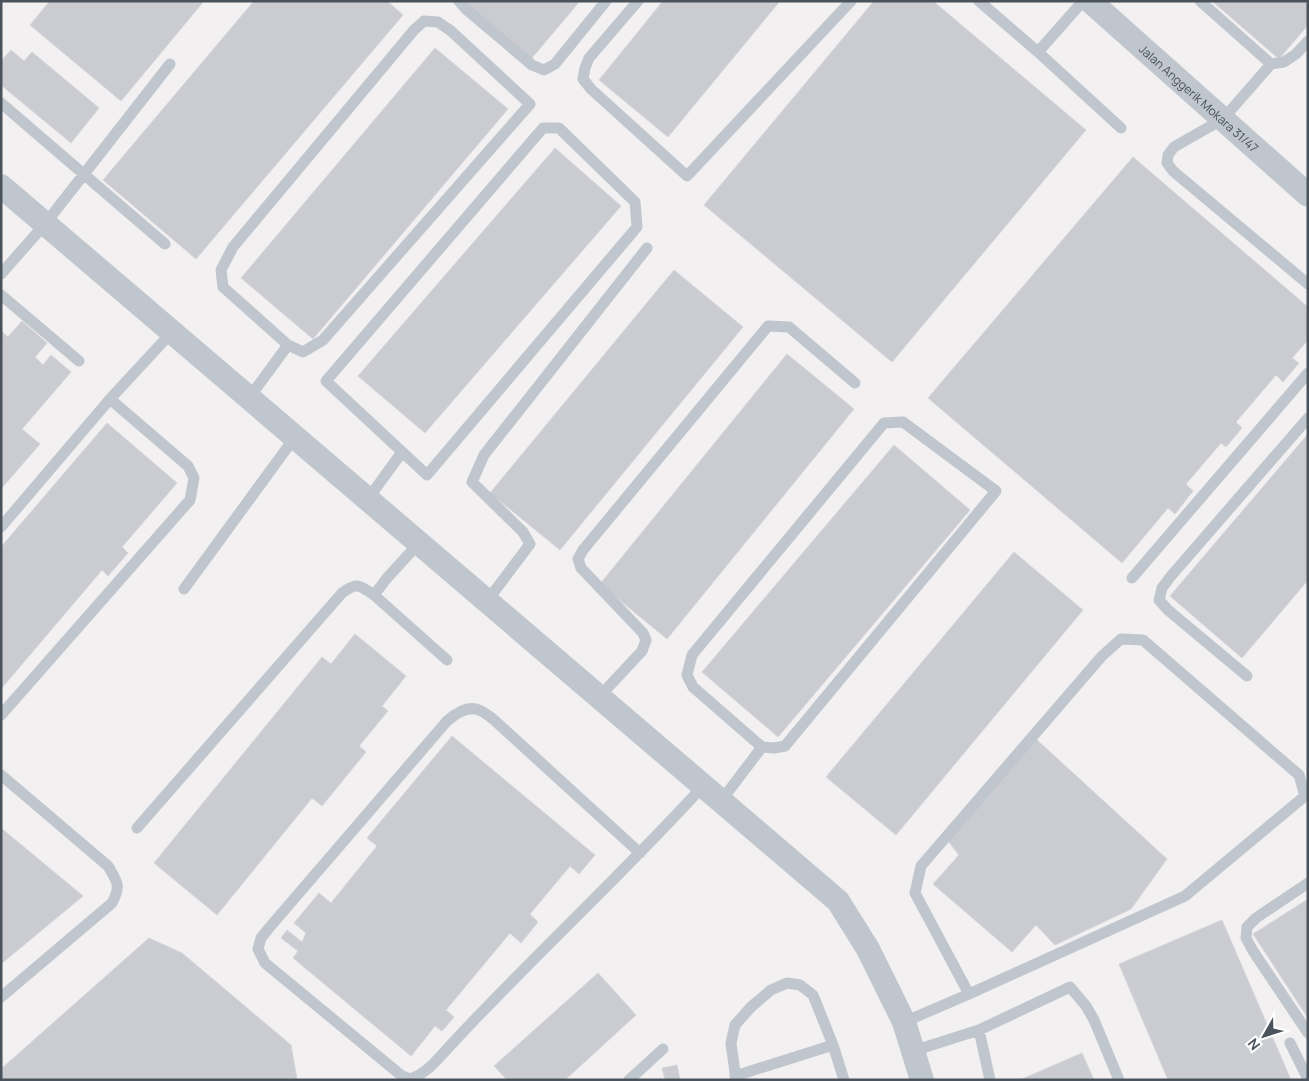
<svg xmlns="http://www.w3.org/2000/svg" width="1309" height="1081" font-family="Manrope,sans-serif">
	<rect width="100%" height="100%" fill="#f2f0f0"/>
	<path fill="#cbccd2" stroke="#d5d6db" d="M50,1H204L121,101L30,25Z
		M254,1H387L403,15L196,259L103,180Z
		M464,1H580L531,59Z
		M663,1H780L668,137L599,80Z
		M874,1H933L1086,130L892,362L704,205Z
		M1212,1H1308V25L1279,59Z
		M435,48L508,109L313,339L241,278Z
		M11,50L24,61L32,52L99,108L71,143L1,85V61Z
		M555,148L621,206L425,433L358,376Z
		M1133,157L1308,307V340L1292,358L1299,363L1283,382L1276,375L1236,422L1242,428L1226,447L1221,443L1186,484L1193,491L1175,514L1168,508L1122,563L928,398Z
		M674,270L743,327L560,550L490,493Z
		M22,321L47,343L35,357L43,365L51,355L71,372L22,429L40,444L1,489V331L8,337Z
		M787,354L854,409L667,639L600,584Z
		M107,423L177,483L122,547L128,553L108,576L102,570L1,689V547Z
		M1308,434V580L1242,658L1170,596Z
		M894,445L970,510L778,737L702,672Z
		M1014,552L1083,610L896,835L826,777Z
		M355,634L406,676L382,706L388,711L359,746L366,752L322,806L312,798L217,915L154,863L322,657L331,664Z
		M452,736L595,855L579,874L570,866L530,914L538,922L521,943L510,933L446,1010L454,1017L442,1031L435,1026L411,1056L293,958L298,951L281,938L287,930L302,942L306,933L294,923L319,893L331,903L377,846L367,838Z
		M1036,739L1167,859L1131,909L1055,945L1036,925L1012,952L933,884L959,855L948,841Z
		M1,828L83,896L1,964Z
		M1308,899V1018L1253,934Z
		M1222,920L1291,1080H1168L1119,964Z
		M149,938L182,953L291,1045L297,1080H1V1069Z
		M598,973L636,1015L565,1080H507L494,1066Z
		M1082,1053L1094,1080H1020Z
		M677,1065L680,1080H665L662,1068Z"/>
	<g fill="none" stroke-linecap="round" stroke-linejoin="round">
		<path stroke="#c0c6cd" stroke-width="11" d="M459,1L467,10L532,65L544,70L555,64L606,1
			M638,1L589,58L585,68L583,79L591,89L687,176L851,1
			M979,1L1038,52L1083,1
			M1200,1L1271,64
			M1308,41L1296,54L1284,62L1271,64L1223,119L1174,147L1168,155L1167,163L1173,171L1308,284
			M1038,52L1121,128
			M1,103L165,244
			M543,128H559L635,202L637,227L427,475L326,381Z
			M1,274L45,224L170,64
			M1,295L79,361
			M249,398L288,345L303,352L323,340L530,104L451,31L438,22L424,21L414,30L233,247L221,270L223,287L288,345
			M903,422L996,491L785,746L774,748L762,747L693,687L687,675L692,655L884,423Z
			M368,499L402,452
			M1,527L110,399L172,332
			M1132,578L1308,373
			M184,589L295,437
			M374,595L447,660
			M487,601L530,544L523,532L472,482L484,455L647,248
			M1121,639L1143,640L1299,775L1305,796L1185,896L969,994L915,893L921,866L1102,656Z
			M1247,676L1168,610L1159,600L1162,588L1171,576L1308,418
			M599,697L642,651L646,640L643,633L581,568L578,559L583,550L768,326L789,327L855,383
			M1,715L190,500L194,478L188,466L110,399
			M1,775L108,866C118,883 121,886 112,903L1,997
			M721,801L762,747
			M137,828L342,593C358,581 360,586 374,595L387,578L419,543
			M640,853L493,719C489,716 484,712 479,710C467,705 455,714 447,721L269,928L261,938L258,949L265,963L402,1076L410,1079C426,1074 437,1060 448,1048C460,1035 472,1022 485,1009C557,934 633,863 703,786
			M1308,883L1256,918L1247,927L1246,938L1253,951L1308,1033
			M904,1022L969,994
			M979,1030L990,1080
			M1290,1043L1308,1079
			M913,1051L979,1030L1070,987L1086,1006L1094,1020L1119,1080
			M735,1076L833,1045
			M629,1080L663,1049
			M736,1080L731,1043L735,1025L751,1007L771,990L787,983L800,985L813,995L833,1045L844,1080"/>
		<g stroke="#c0c6cd" stroke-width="24">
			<path id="s1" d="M1090,1L1308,195"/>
			<path d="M1,186L838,901L868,949L904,1022L922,1080"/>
		</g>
	</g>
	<g text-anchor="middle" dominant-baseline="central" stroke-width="5" stroke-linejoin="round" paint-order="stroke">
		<g font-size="12" fill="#4a525b" stroke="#fff">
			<text stroke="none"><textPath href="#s1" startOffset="146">Jalan Anggerik Mokara 31/47</textPath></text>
		</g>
	</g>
	<rect width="1309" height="1081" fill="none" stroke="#4a525b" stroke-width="5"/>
	<g transform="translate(1264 1036) rotate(231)" stroke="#ffffff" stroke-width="4" paint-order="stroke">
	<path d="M0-4L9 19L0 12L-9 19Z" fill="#4a525b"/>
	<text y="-8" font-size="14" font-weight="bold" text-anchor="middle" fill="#4a525b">N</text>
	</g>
</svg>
